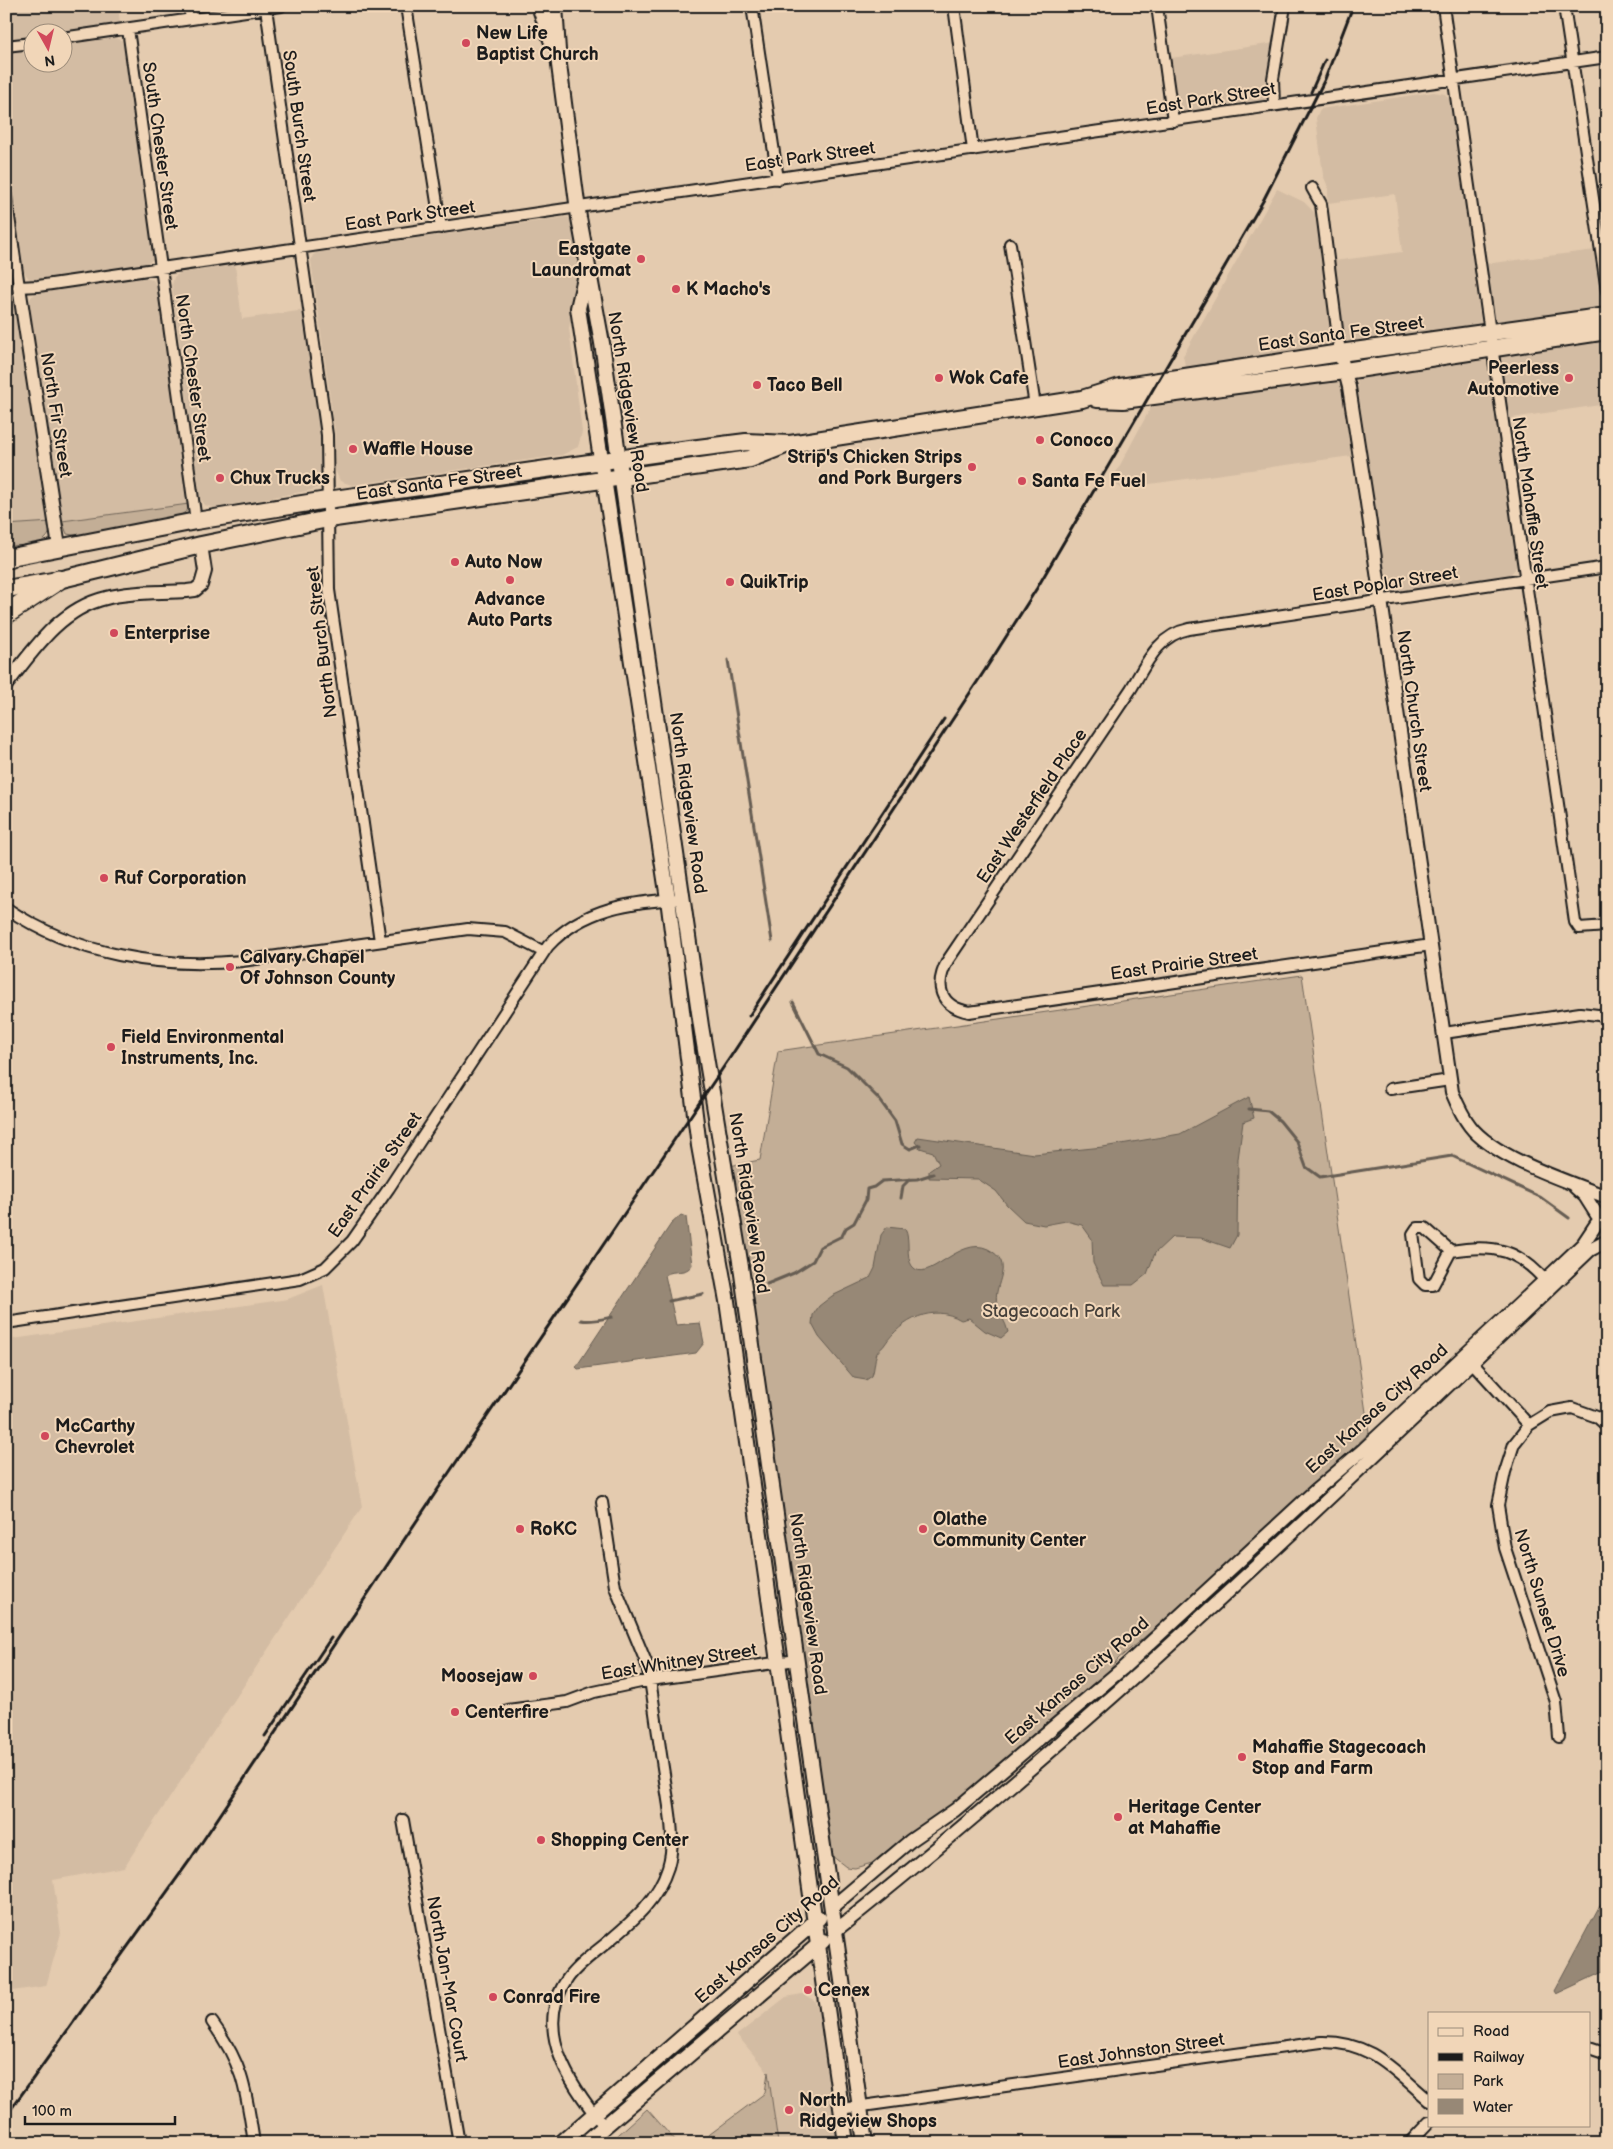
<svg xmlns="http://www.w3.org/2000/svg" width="1613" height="2149" font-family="'Balsamiq Sans',sans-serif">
	<rect width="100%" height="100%" fill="#e4cbaf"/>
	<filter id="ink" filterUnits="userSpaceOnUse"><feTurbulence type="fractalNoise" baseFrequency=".02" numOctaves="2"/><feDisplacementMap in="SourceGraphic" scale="10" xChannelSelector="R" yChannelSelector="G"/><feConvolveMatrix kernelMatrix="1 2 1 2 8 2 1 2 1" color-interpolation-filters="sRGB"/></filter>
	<g filter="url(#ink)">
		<path fill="#d3bca3" d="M6,6H118L120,24L63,33L32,32V38L6,43Z
			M113,38L121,40L123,44L154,253L152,260L145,265L30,280L22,269L6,159V53L32,49V62H62L63,45Z
			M1275,43L1267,98L1263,102L1191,113L1182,112L1178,107L1171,58Z
			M1434,92L1445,94L1451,101L1481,323L1480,326L1351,345L1343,336L1334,261L1402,252L1395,194L1328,203V187L1323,175L1316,118L1320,109Z
			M1277,189L1304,202L1317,215L1332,337L1331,345L1326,349L1186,370L1183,356Z
			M567,217L574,221L582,266L579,291L569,328L582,432L578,447L562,455L352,485L340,481L335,470V433L311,261L313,255L319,252Z
			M6,230L51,522L6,525Z
			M1595,250L1602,302L1600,309L1498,324L1495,321L1485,264Z
			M235,265L242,319L305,310L320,421L323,479L319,487L312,490L214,508L205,505L200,498L172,285L174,277L180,273Z
			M144,278L153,280L160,292L189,504L62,521L29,301L32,296L38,293Z
			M1605,339L1607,341V404L1505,419L1499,361L1503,354Z
			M1478,358L1486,360L1489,369L1517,561L1515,569L1510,575L1501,577L1392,592L1387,587L1385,579L1357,382L1361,376Z
			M1330,380L1339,382L1342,390L1351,456L1121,488L1111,482L1151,407Z
			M323,1285L362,1507L124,1867L53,1880L61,1933L46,1986L6,1992V1340L288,1299Z
			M802,1994L814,2000L821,2018L838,2143H778L768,2072L737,2035L786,1997Z"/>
		<path fill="#c3ae96" stroke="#706559" d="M189,504L188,510L181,515L79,536L67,534L62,521Z
			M51,522C52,548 26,546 6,545V525Z
			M1302,975L1369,1433L1214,1579L1118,1659L1102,1680L944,1813L910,1832L872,1863L855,1868L846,1867L832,1856L829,1848L729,1166L760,1160L778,1051Z
			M768,2072L778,2143H698L765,2093Z
			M647,2109L677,2143H609Z"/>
		<path fill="#978876" stroke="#665d52" d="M1249,1097L1254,1118L1243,1122L1238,1159L1237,1235L1230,1248L1201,1238L1172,1237L1155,1253L1147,1274L1133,1285H1104L1093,1263L1092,1239L1082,1225L1066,1221L1044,1225L1024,1221L1007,1205L996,1191L978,1179L929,1178V1171L939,1164L933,1152L920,1148L915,1142L918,1137L1034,1154L1103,1147L1180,1134Z
			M681,1215L686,1217L692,1265C686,1275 674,1269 665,1275L676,1325L700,1323L704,1343L696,1353L578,1369L576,1367L671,1224Z
			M887,1227L905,1229C911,1240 905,1256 912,1266C927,1286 959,1235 988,1249C1017,1264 992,1284 997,1304C999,1314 1006,1322 1008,1332L1001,1338L985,1331L969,1318L961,1320C933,1303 901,1320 885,1344C883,1348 879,1349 877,1353C874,1360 875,1368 872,1376L866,1380L854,1378L819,1337L812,1324L813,1315L819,1306L832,1296L870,1278L875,1268L881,1235Z
			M1607,1892V1970L1556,1994L1554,1991Z"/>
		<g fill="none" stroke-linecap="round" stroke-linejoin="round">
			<path stroke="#665d52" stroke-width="3" d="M728,660L772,941
				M793,1002L819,1054L847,1067L879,1099L895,1121L902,1144L910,1149L920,1145
				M1249,1109L1268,1111L1280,1121L1297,1142L1306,1167L1320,1177L1452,1156L1540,1197L1569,1218
				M901,1198L903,1186L910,1179
				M767,1284L794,1273L813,1261L820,1247L842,1236L846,1228L854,1223L866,1200L867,1189L874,1187L882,1181L917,1179L933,1174
				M669,1301L703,1294
				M581,1320C591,1322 602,1319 612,1317"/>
			<defs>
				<path id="minor" d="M189,6L191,19
					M406,6L441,228
					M752,6L778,179
					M954,6L973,150
					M1157,6L1173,121
					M1443,6L1575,922L1579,928L1607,926
					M1564,6L1607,291
					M266,8L327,435L329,590L380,941
					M128,29L196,521
					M62,38L281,6
					M6,46L32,43
					M1274,105L1273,79L1285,6
					M1312,188L1321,204L1340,353
					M6,196L19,287L38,286L1607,57
					M1010,244L1035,406
					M6,908C75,955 160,969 242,961L468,929L505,932L544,952
					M1431,945L969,1012C939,1006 934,985 948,960L1131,689C1146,664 1158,635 1189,629L1607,567
					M1444,1033L1580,1013L1607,1016
					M1390,1089L1450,1080
					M1451,1251L1433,1285H1425L1419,1279L1413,1234L1417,1228H1425L1451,1251C1495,1243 1520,1250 1549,1285
					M6,1323L300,1279L325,1268L352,1241L389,1188L548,946C583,908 633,901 682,899
					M1467,1357L1529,1425
					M602,1502L615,1587L646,1662L650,1680C655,1711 659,1743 664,1774C668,1804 677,1837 668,1867C658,1899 635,1919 610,1940C596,1952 579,1963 568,1978C531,2029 571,2086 604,2126
					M508,1710L567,1702L594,1692L650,1680L797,1660
					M1559,1737L1556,1702L1505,1548L1498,1505L1505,1472L1514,1444L1529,1425L1550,1412L1572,1408L1597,1417L1607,1426
					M403,1820L459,2143
					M212,2022C244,2066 246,2091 254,2143
					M1589,2048L1607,2054
					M841,2109L1321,2042C1372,2041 1393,2070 1429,2100
					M1409,2143L1429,2122"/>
				<path id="tertiary" d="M19,287L59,547
					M1340,353L1349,387L1367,503L1452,1092C1457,1104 1462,1116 1470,1126C1494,1158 1569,1182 1607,1197
					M6,685C34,649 60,609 106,598C132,591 161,593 187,591L195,590L201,585L205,571L201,545
					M1575,1187L1585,1196L1597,1215
					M831,1908L910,1841L955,1810L1122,1669L1316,1490L1364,1449L1542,1283L1583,1244L1597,1223
					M835,1931C1100,1720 1345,1485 1590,1250L1607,1241"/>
				<path id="secondary" d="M539,6L551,40
					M555,6L559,65L579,218L602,343L701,1026L741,1267L865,2143
					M586,274L578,308L668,899L699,1146L727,1301L846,2143
					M561,2143L819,1918
					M585,2143L823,1941"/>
				<path id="primary" d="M1097,399L1123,400L1345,371L1607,331
					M6,558L196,521L327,500L674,451L746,442L790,444L1082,399L1120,387L1340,353L1607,316
					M6,589L58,580L201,545L328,519L750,459L783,446"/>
				<path id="motorway" d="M6,556L10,558
					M6,614L58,580"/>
			</defs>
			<use href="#minor" stroke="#1c1c1c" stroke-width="14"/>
			<use href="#tertiary" stroke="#1c1c1c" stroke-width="16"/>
			<use href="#secondary" stroke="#1c1c1c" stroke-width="18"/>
			<use href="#primary" stroke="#1c1c1c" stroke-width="20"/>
			<use href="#motorway" stroke="#1c1c1c" stroke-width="22"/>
			<use href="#minor" stroke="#f1d6b8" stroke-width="10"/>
			<use href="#tertiary" stroke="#f1d6b8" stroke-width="12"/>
			<use href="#secondary" stroke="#f1d6b8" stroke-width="14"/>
			<use href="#primary" stroke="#f1d6b8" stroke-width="16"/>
			<use href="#motorway" stroke="#f1d6b8" stroke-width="19"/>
			<path stroke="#1c1c1c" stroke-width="3" d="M1311,92L1325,60
				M749,1016L944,719
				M265,1736L331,1638
				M6,2116L192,1857L436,1492L731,1056L985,670L1037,588L1263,201L1325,79L1353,6"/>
		</g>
	</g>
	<g fill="#d1495b" stroke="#f1d6b8" stroke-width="2">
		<circle cx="466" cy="43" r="5"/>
		<circle cx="641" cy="259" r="5"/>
		<circle cx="676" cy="289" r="5"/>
		<circle cx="939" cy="378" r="5"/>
		<circle cx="1569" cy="378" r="5"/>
		<circle cx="757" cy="385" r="5"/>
		<circle cx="1040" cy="440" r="5"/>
		<circle cx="353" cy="449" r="5"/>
		<circle cx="972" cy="467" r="5"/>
		<circle cx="220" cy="478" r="5"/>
		<circle cx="1022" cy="481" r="5"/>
		<circle cx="455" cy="562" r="5"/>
		<circle cx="510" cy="580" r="5"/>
		<circle cx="730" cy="582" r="5"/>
		<circle cx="114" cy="633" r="5"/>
		<circle cx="104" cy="878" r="5"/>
		<circle cx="230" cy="967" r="5"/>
		<circle cx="111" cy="1047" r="5"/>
		<circle cx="45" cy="1436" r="5"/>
		<circle cx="520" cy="1529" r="5"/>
		<circle cx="923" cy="1529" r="5"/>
		<circle cx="533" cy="1676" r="5"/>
		<circle cx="455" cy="1712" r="5"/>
		<circle cx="1242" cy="1757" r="5"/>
		<circle cx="1118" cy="1817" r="5"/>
		<circle cx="541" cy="1840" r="5"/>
		<circle cx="808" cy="1990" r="5"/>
		<circle cx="493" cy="1997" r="5"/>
		<circle cx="789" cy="2110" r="5"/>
	</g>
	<g text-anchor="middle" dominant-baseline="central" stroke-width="4" stroke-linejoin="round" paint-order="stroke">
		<g font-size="18" font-weight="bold" fill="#1c1c1c" stroke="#f1d6b8" text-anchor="start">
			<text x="476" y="33">New Life<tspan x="476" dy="21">Baptist Church</tspan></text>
			<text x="631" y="249" text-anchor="end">Eastgate<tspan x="631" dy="21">Laundromat</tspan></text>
			<text x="686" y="289">K Macho's</text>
			<text x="1559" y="368" text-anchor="end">Peerless<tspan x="1559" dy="21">Automotive</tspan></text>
			<text x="949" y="378">Wok Cafe</text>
			<text x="767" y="385">Taco Bell</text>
			<text x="1050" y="440">Conoco</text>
			<text x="363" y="449">Waffle House</text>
			<text x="962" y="457" text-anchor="end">Strip's Chicken Strips<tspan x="962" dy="21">and Pork Burgers</tspan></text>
			<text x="230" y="478">Chux Trucks</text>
			<text x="1032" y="481">Santa Fe Fuel</text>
			<text x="465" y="562">Auto Now</text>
			<text x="740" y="582">QuikTrip</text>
			<text x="510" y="599" text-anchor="middle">Advance<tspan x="510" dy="21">Auto Parts</tspan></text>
			<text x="124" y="633">Enterprise</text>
			<text x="114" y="878">Ruf Corporation</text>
			<text x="240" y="957">Calvary Chapel<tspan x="240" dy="21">Of Johnson County</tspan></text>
			<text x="121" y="1037">Field Environmental<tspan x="121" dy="21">Instruments, Inc.</tspan></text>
			<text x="55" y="1426">McCarthy<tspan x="55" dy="21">Chevrolet</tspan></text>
			<text x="933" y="1519">Olathe<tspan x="933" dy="21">Community Center</tspan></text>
			<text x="530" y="1529">RoKC</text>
			<text x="523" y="1676" text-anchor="end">Moosejaw</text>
			<text x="465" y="1712">Centerfire</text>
			<text x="1252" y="1747">Mahaffie Stagecoach<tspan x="1252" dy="21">Stop and Farm</tspan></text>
			<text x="1128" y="1807">Heritage Center<tspan x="1128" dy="21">at Mahaffie</tspan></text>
			<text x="551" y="1840">Shopping Center</text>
			<text x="818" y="1990">Cenex</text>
			<text x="503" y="1997">Conrad Fire</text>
			<text x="799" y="2100">North<tspan x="799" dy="21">Ridgeview Shops</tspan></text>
		</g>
		<g font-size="18" fill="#1c1c1c" stroke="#f1d6b8">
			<text transform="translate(1211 99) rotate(-9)">East Park Street</text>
			<text transform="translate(299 126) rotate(82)">South Burch Street</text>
			<text transform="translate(160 146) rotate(82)">South Chester Street</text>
			<text transform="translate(810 157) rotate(-8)">East Park Street</text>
			<text transform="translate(410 216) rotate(-8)">East Park Street</text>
			<text transform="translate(1341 334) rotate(-8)">East Santa Fe Street</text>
			<text transform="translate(193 378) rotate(82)">North Chester Street</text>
			<text transform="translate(628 402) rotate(81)">North Ridgeview Road</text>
			<text transform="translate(56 415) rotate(81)">North Fir Street</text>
			<text transform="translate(439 483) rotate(-8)">East Santa Fe Street</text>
			<text transform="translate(1530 503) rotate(82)">North Mahaffie Street</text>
			<text transform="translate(1385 584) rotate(-9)">East Poplar Street</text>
			<text transform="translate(322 642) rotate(-97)">North Burch Street</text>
			<text transform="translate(1414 711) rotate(82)">North Church Street</text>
			<text transform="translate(688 803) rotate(82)">North Ridgeview Road</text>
			<text transform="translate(1032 806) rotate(-56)">East Westerfield Place</text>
			<text transform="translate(1184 964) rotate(-8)">East Prairie Street</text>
			<text transform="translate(375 1175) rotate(-55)">East Prairie Street</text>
			<text transform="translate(749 1203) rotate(81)">North Ridgeview Road</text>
			<text transform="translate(1377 1409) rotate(-42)">East Kansas City Road</text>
			<text transform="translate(1542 1603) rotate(73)">North Sunset Drive</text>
			<text transform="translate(808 1604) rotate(82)">North Ridgeview Road</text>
			<text transform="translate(679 1662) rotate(-9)">East Whitney Street</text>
			<text transform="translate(1077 1681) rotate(-41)">East Kansas City Road</text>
			<text transform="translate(767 1940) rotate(-41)">East Kansas City Road</text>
			<text transform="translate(447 1979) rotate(80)">North Jan-Mar Court</text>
			<text transform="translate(1141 2051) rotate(-8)">East Johnston Street</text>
		</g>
		<g font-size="18" fill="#46403a" stroke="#f1d6b8">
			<text x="1051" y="1311">Stagecoach Park</text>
		</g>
	</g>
	<rect width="1613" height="2149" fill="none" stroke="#f1d6b8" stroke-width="25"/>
	<rect x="12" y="12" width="1588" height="2124" fill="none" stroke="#1c1c1c" stroke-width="2" filter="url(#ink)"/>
	<rect x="1428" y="2012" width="162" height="115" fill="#f1d6b8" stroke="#9c8c7a"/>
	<rect x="1438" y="2028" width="25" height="8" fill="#f1d6b8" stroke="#9c8c7a"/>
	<text x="1473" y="2036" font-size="15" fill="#1c1c1c">Road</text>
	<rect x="1438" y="2053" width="25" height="8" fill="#1c1c1c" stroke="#9c8c7a"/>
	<text x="1473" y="2062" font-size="15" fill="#1c1c1c">Railway</text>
	<rect x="1438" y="2074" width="25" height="15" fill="#c3ae96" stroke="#9c8c7a"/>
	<text x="1473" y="2086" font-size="15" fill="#1c1c1c">Park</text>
	<rect x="1438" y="2099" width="25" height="15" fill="#978876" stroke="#9c8c7a"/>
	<text x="1473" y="2112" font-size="15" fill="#1c1c1c">Water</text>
	<g transform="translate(48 48) rotate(172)"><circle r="24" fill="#f1d6b8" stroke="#9c8c7a"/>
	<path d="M0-4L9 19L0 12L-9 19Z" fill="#d1495b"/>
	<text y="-8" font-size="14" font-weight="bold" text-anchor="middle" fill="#1c1c1c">N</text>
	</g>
	<path d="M25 2116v8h150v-8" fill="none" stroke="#1c1c1c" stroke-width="2.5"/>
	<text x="32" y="2116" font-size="15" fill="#1c1c1c" stroke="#f1d6b8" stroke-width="4" paint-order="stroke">100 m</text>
</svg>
